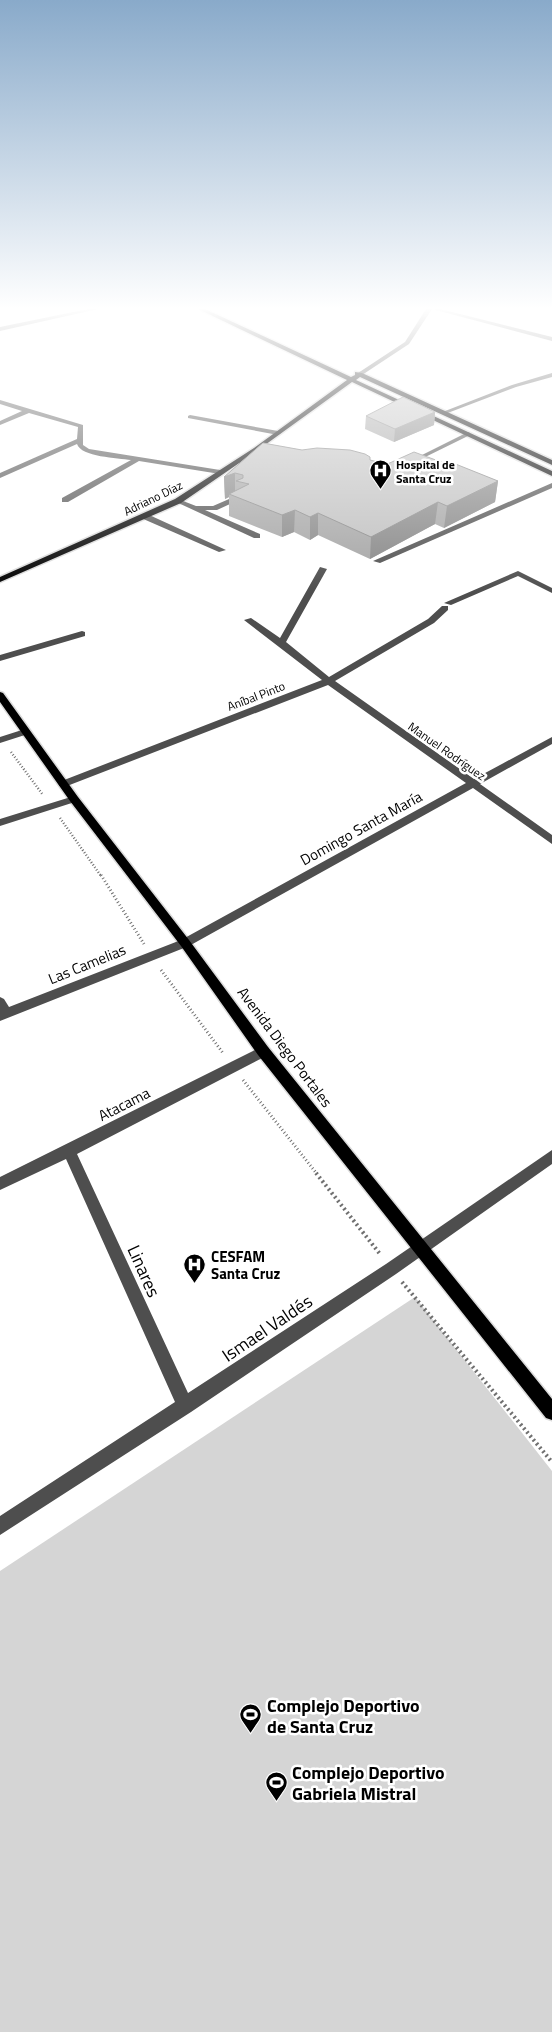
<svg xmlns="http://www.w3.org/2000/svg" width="552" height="2032" font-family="'Titillium Web',sans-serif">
	<rect width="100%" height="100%" fill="#fff"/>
	<path fill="#d5d5d5" d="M415,1297L552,1471V2032H0V1571Z"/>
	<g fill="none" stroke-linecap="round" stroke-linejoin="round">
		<defs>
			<path id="major" d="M198,309H205L351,377L355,375V372L362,373L552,460V465L550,464L360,377L356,380L552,471V476L352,382L258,450L181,503L0,582V577L175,499L254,448L347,380Z
				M0,692L3,693L78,797L189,940L268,1047L552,1399V1420L546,1418L258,1055L181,946L70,801L0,702Z"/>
		</defs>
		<use href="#major" stroke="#dbdbdb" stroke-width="3"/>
		<path stroke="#707070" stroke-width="2.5" stroke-dasharray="1 2" stroke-linecap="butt" d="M11,752L43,795
			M60,818L101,876"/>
		<path stroke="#707070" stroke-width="3" stroke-dasharray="1 2.5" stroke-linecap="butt" d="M101,875L144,944
			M161,970L223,1053
			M243,1080L317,1174"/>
		<path stroke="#707070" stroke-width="4" stroke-dasharray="2 3" stroke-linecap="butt" d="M316,1173L380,1254
			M402,1282L552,1462"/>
		<path fill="#4e4e4e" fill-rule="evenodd" d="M88,309H98L0,331V327Z
			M426,309H440L552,337V341L432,309L409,344L362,375H358V373L405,342Z
			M552,373V377L516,387L445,414L440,413L512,385Z
			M0,400L83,425V445L89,449L220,470L224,472L220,474L139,461L68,502H62V498L131,460C118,458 81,457 77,444L0,478V473L77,439L78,427L29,413L0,425V421L22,411L0,404Z
			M190,415L278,431L281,433L278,435L188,418V416Z
			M468,432L470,433V435L411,464L406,463Z
			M552,483V488L380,563L373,561Z
			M236,496L243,498L217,510H205L260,534V538H254L174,501L178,499L196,506H213Z
			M141,514H147L226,550L219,552L141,518Z
			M320,567L327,569L286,642L329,677L428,619L442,606H448V610L434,623L335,681L474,779L552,737V744L480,784L552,835V844L473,788L189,946L0,1021V997L4,999L9,1007L181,940L466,783L328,685L67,786H59V782L322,680L244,620L251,618L280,638Z
			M518,571L552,588V593L518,576L451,605L444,603Z
			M82,631L85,632V636L0,661V655Z
			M25,729L28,730V734L0,743V737Z
			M74,796L79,799L78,801L0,826V819Z
			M263,1046L268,1047L269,1051L268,1055L77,1154L188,1393L386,1264L552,1150V1164L396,1274L191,1412L0,1535V1516L175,1402L66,1159L0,1190V1177Z"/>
		<use href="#major" fill="#000" fill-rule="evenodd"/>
	</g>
	<path fill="#a3a3a3" d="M435,412L434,425L394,442L365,429L366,416Z
		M263,443L302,450L370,460L383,466L444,463L498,481L495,502L444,528L435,524L370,559L318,535L310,540L294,532L282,537L229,516V497L225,499L224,477Z"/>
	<path fill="#858585" d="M435,412L434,425L394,442L395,429Z
		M235,473V494H229V497L225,499L224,477Z
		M498,481L495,502L444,528L447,506Z
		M438,502L435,524L370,559L371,537Z
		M295,510L294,532L282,537V515Z
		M318,513V535L310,540V517Z"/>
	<path fill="#bebebe" stroke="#858585" d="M403,397L435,412L395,429L366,416Z
		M263,443L302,450L317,448L350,450L365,454L370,457V460L378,462L383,466L414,452L444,463L448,461L498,481L447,506L438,502L371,537L318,513L310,517L295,510L282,515L229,494L249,484L236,481L243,478V475L235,473L224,477Z"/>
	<linearGradient id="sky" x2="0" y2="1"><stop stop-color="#89aaca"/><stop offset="0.52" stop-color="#fff"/><stop offset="1" stop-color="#fff" stop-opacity="0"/></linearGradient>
	<rect width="552" height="593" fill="url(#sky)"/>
	<defs>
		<symbol id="hospital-pin" viewBox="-11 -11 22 30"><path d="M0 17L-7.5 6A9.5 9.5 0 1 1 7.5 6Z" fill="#000" stroke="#fff"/><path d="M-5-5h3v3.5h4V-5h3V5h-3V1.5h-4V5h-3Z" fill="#fff"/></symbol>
		<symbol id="stadium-pin" viewBox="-11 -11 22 30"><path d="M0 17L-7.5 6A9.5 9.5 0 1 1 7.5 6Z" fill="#000" stroke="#fff"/><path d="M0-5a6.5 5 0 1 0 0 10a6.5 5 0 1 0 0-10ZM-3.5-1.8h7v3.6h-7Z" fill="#fff"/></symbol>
	</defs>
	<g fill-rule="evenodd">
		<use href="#hospital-pin" x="368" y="458" width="25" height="34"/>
		<use href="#hospital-pin" x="182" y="1252" width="25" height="34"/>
		<use href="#stadium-pin" x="238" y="1702" width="25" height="34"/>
		<use href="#stadium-pin" x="264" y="1770" width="25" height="34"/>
	</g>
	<g text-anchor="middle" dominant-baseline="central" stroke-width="5" stroke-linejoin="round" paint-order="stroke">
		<g font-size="12" font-weight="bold" fill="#000" stroke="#fff" text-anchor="start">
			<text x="396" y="464">Hospital de<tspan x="396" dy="14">Santa Cruz</tspan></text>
		</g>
		<g font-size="12" fill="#000" stroke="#fff">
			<text transform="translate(153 498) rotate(-26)">Adriano Díaz</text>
			<text transform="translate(256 696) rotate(-21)">Aníbal Pinto</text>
			<text transform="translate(447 751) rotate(35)">Manuel Rodríguez</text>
		</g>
		<g font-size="15" fill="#000" stroke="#fff">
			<text transform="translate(361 828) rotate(-29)">Domingo Santa María</text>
			<text transform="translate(87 964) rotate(-22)">Las Camelias</text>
			<text transform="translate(285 1047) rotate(53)">Avenida Diego Portales</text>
			<text transform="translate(124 1104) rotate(-27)">Atacama</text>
		</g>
		<g font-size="15" font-weight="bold" fill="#000" stroke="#fff" text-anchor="start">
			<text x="211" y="1256">CESFAM<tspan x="211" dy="17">Santa Cruz</tspan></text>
		</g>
		<g font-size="18" fill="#000" stroke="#fff">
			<text transform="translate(144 1271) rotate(66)">Linares</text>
			<text transform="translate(267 1328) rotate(-34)">Ismael Valdés</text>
		</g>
		<g font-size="18" font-weight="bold" fill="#000" stroke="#fff" text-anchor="start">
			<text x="267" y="1705">Complejo Deportivo<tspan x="267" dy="21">de Santa Cruz</tspan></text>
			<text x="292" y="1772">Complejo Deportivo<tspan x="292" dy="21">Gabriela Mistral</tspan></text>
		</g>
	</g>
</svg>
